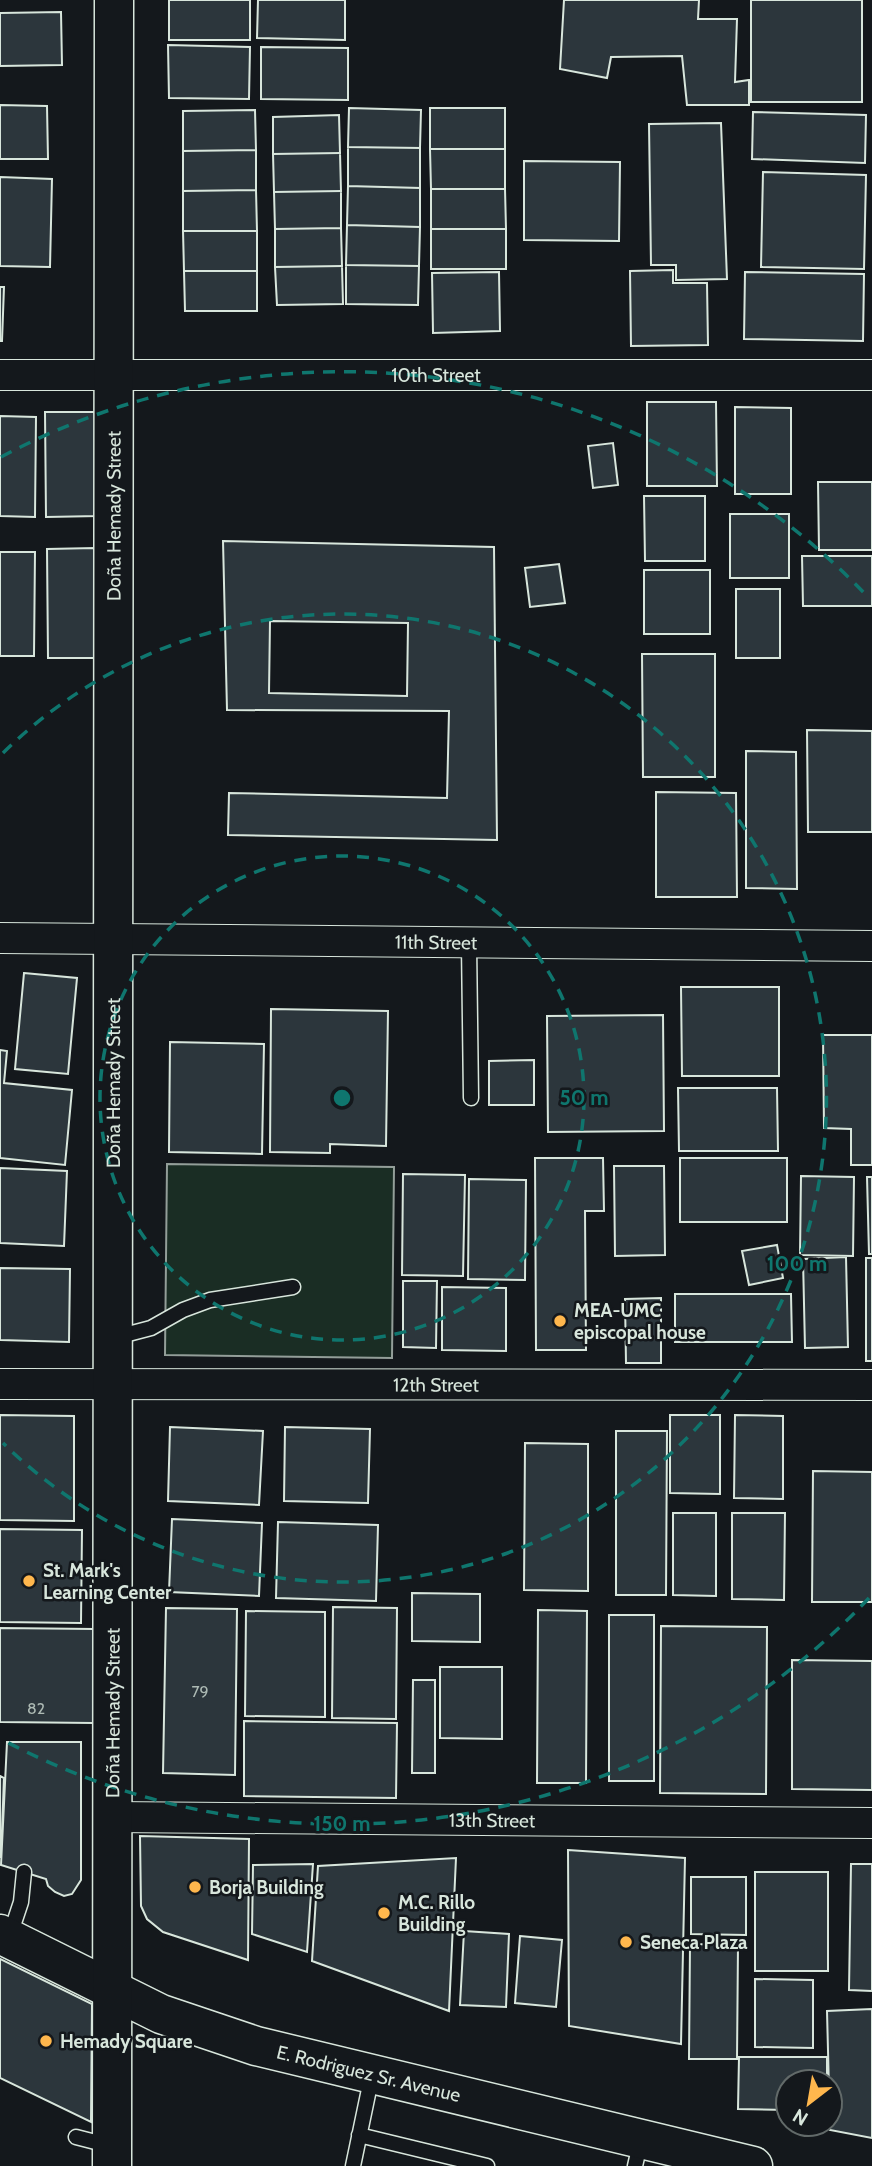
<svg xmlns="http://www.w3.org/2000/svg" width="872" height="2166" font-family="Cabin,sans-serif">
	<rect width="100%" height="100%" fill="#14181c"/>
	<path fill="#1a2d24" stroke="#939e99" stroke-width="2" d="M167,1164L394,1167L392,1358L165,1355Z"/>
	<path fill="#2c363c" stroke="#d8e6dc" stroke-width="2" fill-rule="evenodd" d="M169,0H250V40H169Z
		M258,0H345V40L257,38Z
		M564,0H699L698,19H737L735,82L749,80V105H687L682,56L611,57L607,78L560,69Z
		M751,0H862V102H751Z
		M61,12L62,65L0,66V13Z
		M168,45L250,47L249,99L169,98Z
		M261,47L348,48V100L261,99Z
		M0,105L47,106L48,159H0Z
		M349,108L421,110L420,148L348,147Z
		M430,108H505V149H430Z
		M255,110L256,150L183,151V111Z
		M753,112L866,115L865,163L752,159Z
		M339,115L340,153L273,154V117Z
		M721,123L727,279L676,280V265H651L649,124Z
		M348,147L420,148V188L348,186Z
		M430,149H505V189H431Z
		M256,150V190L183,191V151Z
		M340,153L341,191L274,192L273,154Z
		M524,161L620,162L619,241L524,240Z
		M763,172L866,175L864,269L761,267Z
		M0,177L52,179L50,267L0,266Z
		M348,186L420,188V227L347,225Z
		M431,189H505L506,229H431Z
		M256,190L257,231H183V191Z
		M341,191V228L275,229L274,192Z
		M347,225L420,227L419,266L346,265Z
		M341,228L342,266L275,267V229Z
		M431,229H506V269H431Z
		M183,231H257V271H184Z
		M346,265L419,266L418,305L346,304Z
		M342,266L343,304L277,305L275,267Z
		M673,270V283H707L708,345L631,346L630,271Z
		M184,271H257V311H185Z
		M499,272L500,331L433,333L432,273Z
		M745,272L864,274L863,341L744,339Z
		M0,287H4L2,341H0Z
		M647,402H716L717,486H647Z
		M735,407L791,408V494H735Z
		M45,412H96L98,516L46,517Z
		M0,416L36,417L35,517L0,516Z
		M613,443L618,485L593,488L588,446Z
		M818,482H872V550H819Z
		M644,496H705V561H645Z
		M730,514H789V578H730Z
		M223,541L494,547L497,840L228,835L229,793L447,798L449,711L227,710ZM270,621L408,623L407,696L269,693Z
		M95,548L96,658H48L47,549Z
		M0,552H35L34,656H0Z
		M802,556H872V606H803Z
		M559,564L565,603L530,607L525,568Z
		M644,570H710V634H644Z
		M736,589H780V658H736Z
		M642,654H715V777H643Z
		M807,730L872,731V832H808Z
		M746,751L796,752L797,889L746,888Z
		M656,792L736,793L737,897H656Z
		M24,973L77,978L68,1074L15,1069Z
		M681,987H779V1076H682Z
		M271,1009L388,1011L386,1146L330,1144V1153L270,1152Z
		M663,1015L664,1131L548,1132L547,1016Z
		M823,1035H872V1165H851V1129L824,1128Z
		M170,1042L264,1044L262,1154L169,1152Z
		M0,1050L7,1051L4,1083L72,1090L65,1165L0,1158Z
		M534,1060V1105H489V1061Z
		M678,1088H777L778,1151H679Z
		M535,1158H603L604,1211H585L586,1350H536Z
		M680,1158H787V1222H680Z
		M614,1166H664L665,1255L615,1256Z
		M0,1168L67,1171L64,1246L0,1243Z
		M403,1174L465,1175L463,1276L402,1275Z
		M801,1176L854,1177L853,1256L800,1255Z
		M867,1177H872V1254H869Z
		M469,1179L526,1180L525,1280L468,1279Z
		M777,1245L783,1278L749,1285L742,1251Z
		M846,1257L848,1347L805,1348L803,1259Z
		M866,1258H872V1361H866Z
		M0,1268L70,1269L69,1342L0,1340Z
		M403,1281H437L436,1348L403,1347Z
		M442,1287L506,1288V1351L442,1350Z
		M675,1294H791L792,1342H675Z
		M661,1298V1363H626L625,1299Z
		M0,1415L74,1416V1521L0,1520Z
		M670,1415H720V1494L670,1493Z
		M735,1415L783,1416V1499L734,1498Z
		M170,1427L263,1431L259,1505L168,1501Z
		M285,1427L370,1429L368,1503L284,1501Z
		M616,1431H667L666,1595H616Z
		M525,1443L588,1444V1591L524,1590Z
		M813,1471L872,1472V1602H812Z
		M673,1513H716V1596L673,1595Z
		M732,1513H785L784,1600L732,1599Z
		M172,1519L262,1523L259,1596L169,1592Z
		M278,1522L378,1525L376,1601L276,1598Z
		M0,1529L82,1530L81,1623L0,1622Z
		M412,1593L480,1594V1642L412,1641Z
		M333,1607L397,1608L396,1719L332,1718Z
		M166,1608L237,1609L235,1775L163,1773Z
		M538,1610L587,1611L586,1783H537Z
		M246,1611L325,1612V1717L245,1716Z
		M609,1615H654V1781H609Z
		M661,1626L767,1627L766,1794L660,1793Z
		M0,1628L94,1629L93,1723L0,1722Z
		M792,1660L872,1661V1790L792,1789Z
		M440,1667H502V1739L440,1738Z
		M413,1680H435V1773H412Z
		M244,1721L397,1723L396,1798L244,1796Z
		M7,1742H81V1880L72,1894L64,1896L55,1892L48,1886L46,1879L1,1865Z
		M0,1776L4,1778L1,1857H0Z
		M140,1836L249,1839L248,1960L163,1932L147,1919L141,1906Z
		M568,1850L685,1858L681,2044L569,2026Z
		M456,1858L449,2011L312,1961L318,1866Z
		M313,1864L307,1952L252,1934L253,1865Z
		M851,1864H872V1991L849,1990Z
		M755,1872H828V1971H755Z
		M691,1877H746V1935L691,1934Z
		M464,1931L509,1934L506,2007L460,2005Z
		M520,1936L562,1940L556,2007L515,2003Z
		M690,1944L738,1945L737,2059H689Z
		M0,1959L92,2004L91,2122L0,2078Z
		M755,1979L813,1980V2048L755,2047Z
		M872,2009V2138L830,2130L827,2011Z
		M739,2057H827V2082H788V2110L738,2109Z"/>
	<g fill="none" stroke-linecap="round" stroke-linejoin="round">
		<defs>
			<path id="lane" d="M469,944L471,1098
				M113,1338L151,1328L183,1310L210,1300L293,1287
				M10,1935L21,1902L24,1872
				M359,2135L487,2166
				M76,2137L111,2146
				M353,2166L372,2075
				M635,2166L641,2140"/>
			<g id="street">
				<path id="s1" d="M0,375H872"/>
				<path id="s2" d="M0,938L872,946"/>
				<path id="s3" d="M0,1384L872,1385"/>
				<path id="s4" d="M112,1817L872,1823"/>
			</g>
			<g id="secondary">
				<path id="s5" d="M0,1934L161,2014L256,2046L753,2166"/>
				<path id="s6" d="M112,2166L114,0"/>
			</g>
		</defs>
		<use href="#lane" stroke="#d8e6dc" stroke-width="17"/>
		<use href="#street" stroke="#d8e6dc" stroke-width="32"/>
		<use href="#secondary" stroke="#d8e6dc" stroke-width="41"/>
		<use href="#lane" stroke="#14181c" stroke-width="14"/>
		<use href="#street" stroke="#14181c" stroke-width="30"/>
		<use href="#secondary" stroke="#14181c" stroke-width="38"/>
	</g>
	<g fill="none" stroke="#0f766e" stroke-width="3.5" stroke-dasharray="12 9">
		<circle cx="342" cy="1098" r="242"/>
		<path d="M3 753A484 484 0 1 1 3 1443"/>
		<path d="M869 1598A726 726 0 0 1 1 1739M1 457A726 726 0 0 1 869 598"/>
	</g>
	<g fill="#ffb74d" stroke="#14181c" stroke-width="2.5">
		<circle cx="560" cy="1321" r="7"/>
		<circle cx="29" cy="1581" r="7"/>
		<circle cx="195" cy="1887" r="7"/>
		<circle cx="384" cy="1913" r="7"/>
		<circle cx="626" cy="1942" r="7"/>
		<circle cx="46" cy="2041" r="7"/>
	</g>
	<g text-anchor="middle" dominant-baseline="central" stroke-width="5" stroke-linejoin="round" paint-order="stroke">
		<g font-size="16" fill="#adbab4">
			<text x="200" y="1691">79</text>
			<text x="36" y="1708">82</text>
		</g>
		<g font-size="19" fill="#d8e6dc" stroke="#14181c">
			<text stroke="none"><textPath href="#s1" startOffset="436">10th Street</textPath></text>
			<text stroke="none"><textPath href="#s6" startOffset="1650">Doña Hemady Street</textPath></text>
			<text stroke="none"><textPath href="#s2" startOffset="436">11th Street</textPath></text>
			<text stroke="none"><textPath href="#s6" startOffset="1083">Doña Hemady Street</textPath></text>
			<text stroke="none"><textPath href="#s3" startOffset="436">12th Street</textPath></text>
			<text stroke="none"><textPath href="#s6" startOffset="453">Doña Hemady Street</textPath></text>
			<text stroke="none"><textPath href="#s4" startOffset="380">13th Street</textPath></text>
			<text stroke="none"><textPath href="#s5" startOffset="396">E. Rodriguez Sr. Avenue</textPath></text>
		</g>
		<g font-size="19" font-weight="bold" fill="#d8e6dc" stroke="#14181c" text-anchor="start">
			<text x="574" y="1310">MEA-UMC<tspan x="574" dy="22">episcopal house</tspan></text>
			<text x="43" y="1570">St. Mark's<tspan x="43" dy="22">Learning Center</tspan></text>
			<text x="209" y="1887">Borja Building</text>
			<text x="398" y="1902">M.C. Rillo<tspan x="398" dy="22">Building</tspan></text>
			<text x="640" y="1942">Seneca Plaza</text>
			<text x="60" y="2041">Hemady Square</text>
		</g>
	</g>
	<circle cx="342" cy="1098" r="10" fill="#0f766e" stroke="#14181c" stroke-width="3.5"/>
	<g font-size="21" text-anchor="middle" font-weight="bold" fill="#0f766e" stroke="#14181c" stroke-width="5" stroke-linejoin="round" paint-order="stroke">
		<text x="584" y="1105">50 m</text>
		<text x="797" y="1271">100 m</text>
		<text x="342" y="1831">150 m</text>
	</g>
	<g transform="translate(809 2103) rotate(211)"><circle r="33" fill="#14181c" stroke="#626a69" stroke-width="2"/>
	<path d="M0-5L12 26L0 18L-12 26Z" fill="#ffb74d"/>
	<text y="-10" font-size="19" font-weight="bold" text-anchor="middle" fill="#d8e6dc">N</text>
	</g>
</svg>
